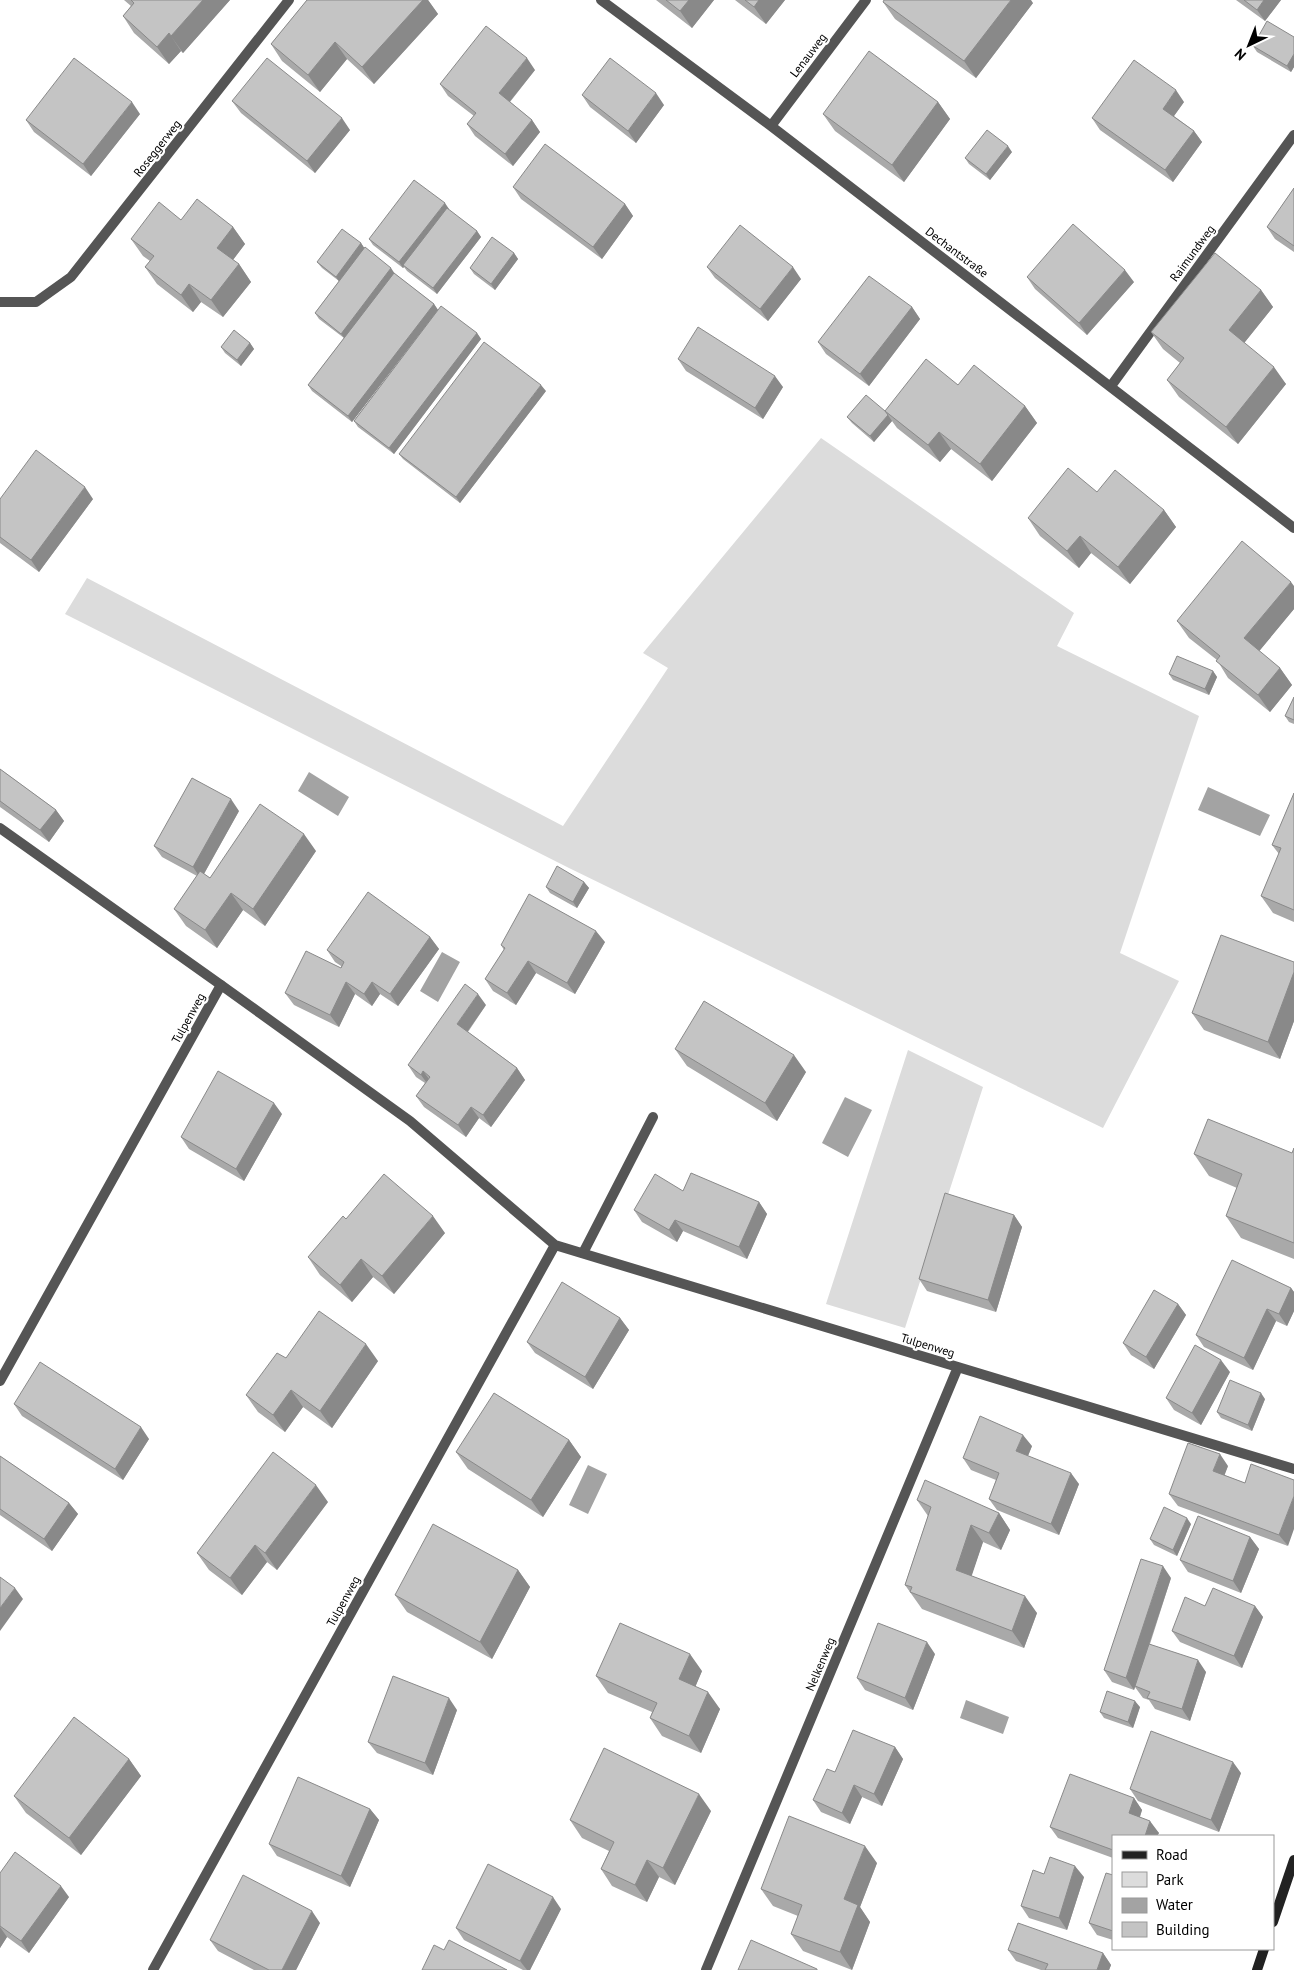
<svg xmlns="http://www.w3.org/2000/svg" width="1294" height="1970" font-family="'PT Sans',sans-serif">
	<rect width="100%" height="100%" fill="#fff"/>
	<path fill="#dcdcdc" d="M821,438L1074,613L1057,646L1199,716L1120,953L1179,981L1103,1128L569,868L65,614L87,578L563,826L668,668L643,653Z
		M908,1050L983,1087L905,1328L826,1304Z"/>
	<path fill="#a3a3a3" d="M309,772L349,797L338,816L298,791Z
		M1208,787L1270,815L1260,836L1198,810Z
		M442,952L460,962L438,1002L420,991Z
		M845,1097L872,1110L848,1157L822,1143Z
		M588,1465L607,1474L588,1514L569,1505Z
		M966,1700L1009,1717L1003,1734L960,1718Z"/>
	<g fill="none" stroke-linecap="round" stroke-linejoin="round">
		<path stroke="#555" stroke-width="10" d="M0,828L221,985
			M583,1253L653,1117"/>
		<path stroke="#555" stroke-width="10" d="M601,0L771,126L1294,528
			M771,126L866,0
			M0,302H36L71,277L289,0
			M1111,386L1294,135
			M0,1381L221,985L410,1121L555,1245L1294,1469
			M153,1970L555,1245
			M706,1970L958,1367"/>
		<path stroke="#222" stroke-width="10" d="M1273,1922L1294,1860
			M1257,1970L1264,1949"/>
	</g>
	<path fill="#a9a9a9" d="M124,0H230L183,53L181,51L169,64L134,33L123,16L131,6Z
		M307,0H428L438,14L374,84L347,59L320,92L282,61L271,44Z
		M656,0H714L692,28Z
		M735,0H785L766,24Z
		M1236,0H1281L1265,21Z
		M883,2L1033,3L976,78L895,19Z
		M1294,37V67L1291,72L1257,52L1253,46Z
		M535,70L510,102L532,120L540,132L513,166L475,136L467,124L474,116L448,96L440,84Z
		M582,95L664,105L636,143L590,107Z
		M232,101L350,130L315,173L241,113Z
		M938,102L950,119L904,182L835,131L823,114Z
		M1184,102L1174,116L1194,131L1202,142L1173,182L1100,130L1092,118Z
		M140,114L91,176L34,132L26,120Z
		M1012,152L990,180L969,164L965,158Z
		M513,187L625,204L633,216L602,259L521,199Z
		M1294,188V252L1275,239L1267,227Z
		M449,209L448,210L477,231L481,237L437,294L407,271L404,267L403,268L373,245L369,239Z
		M181,220L233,227L245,244L233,260L239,264L251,282L223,317L201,302L193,312L157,284L145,267L150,261L143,256L131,239Z
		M361,243L364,248L395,274L434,304L438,310L477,333L481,339L394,454L358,427L354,421L430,320L352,422L312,391L308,385L344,338L319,319L315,313L339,281L322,268L317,262Z
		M514,253L518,259L495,290L474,274L470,268Z
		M707,267L801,279L768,321L715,278Z
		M1027,277L1134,282L1087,335L1035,289Z
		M1261,290L1273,307L1244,343L1286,384L1238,444L1179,397L1167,380L1180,363L1163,349L1151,332Z
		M912,307L920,319L869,386L826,354L818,342Z
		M250,343L254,349L241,366L225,353L221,347Z
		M678,359L783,387L763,419L686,371Z
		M958,385L1025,406L1037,423L992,481L951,449L940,462L897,428L892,421L874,442L852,423L847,417L885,411Z
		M546,391L460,503L403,459L399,454Z
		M1097,492L1164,510L1176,527L1130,584L1091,553L1079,568L1040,536L1028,518Z
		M0,499H93L39,572L0,543Z
		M1294,586V609L1259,651L1280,668L1292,685L1270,712L1228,678L1217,660L1189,638L1177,621Z
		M1213,671L1217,677L1209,695L1173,680L1169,674Z
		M1294,697V724L1289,722L1285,716Z
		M0,769L56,810L64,821L49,842L0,807Z
		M1294,793V922L1273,913L1261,896L1279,854L1272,845Z
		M239,811L204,874L210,878L316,851L265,926L243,910L217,948L186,926L174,909L197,876L162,857L154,846Z
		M584,882L589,888L577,908L550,893L546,887Z
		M430,937L439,949L398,1006L380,994L372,1006L355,994L339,1027L294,1005L285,993L341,968V966L335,962L327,950Z
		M605,942L575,994L536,973L516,1005L493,991L485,979L504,950L501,945Z
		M1294,962V1021L1280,1059L1204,1030L1192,1013Z
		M486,1005L468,1032L517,1068L525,1080L491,1127L479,1118L466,1137L424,1107L416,1096L425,1083L416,1077L408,1065Z
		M675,1049L806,1072L777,1121L687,1066Z
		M282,1114L244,1181L189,1149L181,1137Z
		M1294,1148V1259L1241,1238L1226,1216L1237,1188L1209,1176L1194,1154L1292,1153Z
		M683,1191L759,1202L767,1214L747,1259L683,1231L677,1242L642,1222L634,1210Z
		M1014,1215L1022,1227L996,1312L927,1291L919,1279Z
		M346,1219L445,1233L394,1294L373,1277L352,1302L320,1275L308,1257Z
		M1291,1288L1294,1292V1311L1287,1326L1276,1321L1253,1370L1204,1347L1196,1335Z
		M1178,1304L1186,1315L1154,1369L1131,1355L1123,1343Z
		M620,1318L629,1330L593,1389L535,1353L527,1342Z
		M286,1358L378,1361L332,1428L303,1407L285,1432L258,1412L246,1395Z
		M1230,1372L1201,1425L1174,1410L1166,1398Z
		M1265,1399L1252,1431L1221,1418L1217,1412Z
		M14,1404L149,1439L123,1480L22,1416Z
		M569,1440L581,1457L543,1517L468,1469L456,1452Z
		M1032,1446L1028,1456L1079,1484L1059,1535L997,1510L989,1499L996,1480L971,1470L963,1458Z
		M0,1456L69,1503L78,1514L52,1551L0,1515Z
		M1228,1466L1224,1475L1245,1483L1288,1546L1178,1506L1169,1494Z
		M917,1500L999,1513L1010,1530L1001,1550L983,1542L971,1576L1037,1613L1024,1648L922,1609L905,1585L928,1516Z
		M328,1502L277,1570L267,1562L242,1595L209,1570L197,1553Z
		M1191,1524L1177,1556L1154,1545L1150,1539Z
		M1250,1537L1259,1549L1241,1593L1188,1572L1180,1560Z
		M518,1570L530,1587L492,1659L407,1612L395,1595Z
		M1171,1578L1150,1644L1206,1672L1190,1721L1155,1709L1149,1700L1143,1698L1135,1687L1134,1690L1112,1682L1104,1670Z
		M1205,1606H1255L1263,1617L1242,1668L1180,1642L1172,1631Z
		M935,1654L913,1710L865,1690L857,1678Z
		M702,1671L695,1687L720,1709L701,1753L662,1736L650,1718L652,1712L608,1693L596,1676Z
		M1140,1707L1133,1728L1104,1718L1100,1712Z
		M457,1710L433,1775L377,1753L368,1742Z
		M895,1747L903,1759L882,1806L862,1797L850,1824L821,1812L813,1800L835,1772Z
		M129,1759L141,1776L81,1855L26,1813L14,1796Z
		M1241,1773L1219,1832L1138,1801L1130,1789Z
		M1134,1798L1142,1810L1140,1817L1159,1833L1157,1836H1113V1858L1058,1838L1050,1827Z
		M370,1809L379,1820L350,1887L277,1856L269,1844Z
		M711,1811L675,1885L659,1877L647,1902L612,1886L601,1869L609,1851L582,1838L570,1820Z
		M877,1863L860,1907L870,1922L852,1970L803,1951L791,1934L798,1916L773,1906L761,1889Z
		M0,1873L69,1897L29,1953L7,1937L0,1948Z
		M1044,1874L1084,1877L1067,1930L1029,1918L1021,1906Z
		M1113,1875V1940L1097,1935L1089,1923Z
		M561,1909L530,1970H523L464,1940L456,1928Z
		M320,1923L296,1970H254L218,1951L210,1940Z
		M1008,1950L1103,1953L1111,1965L1109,1970H1041L1016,1961Z"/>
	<path fill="#898989" d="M203,0H230L183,53L171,36Z
		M423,0H428L438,14L374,84L362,67Z
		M689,0H714L692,28L680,11Z
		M759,0H785L766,24L754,7Z
		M1011,0H1031L1033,3L976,78L964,61Z
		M1264,0H1281L1265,21L1257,10Z
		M169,33L181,51L169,64L157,47Z
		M335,42L347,59L320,92L308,75Z
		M1294,54V67L1291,72L1287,66Z
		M527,58L535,70L507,105L499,93Z
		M1176,90L1184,102L1171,120L1163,109Z
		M656,93L664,105L636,143L628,131Z
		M132,102L140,114L91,176L83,164Z
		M938,102L950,119L904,182L892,165Z
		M342,118L350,130L315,173L307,161Z
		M532,120L540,132L513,166L505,154Z
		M1194,131L1202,142L1173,182L1165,170Z
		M1008,146L1012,152L990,180L986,174Z
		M445,203L449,209L405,266L403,265L404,267L403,268L399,262Z
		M625,204L633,216L602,259L593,247Z
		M233,227L245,244L229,265L217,248Z
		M477,231L481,237L437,294L433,288Z
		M361,243L365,249L340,283L336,277Z
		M514,253L518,259L495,290L491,284Z
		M239,264L251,282L223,317L211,300Z
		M793,267L801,279L768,321L760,309Z
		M391,268L395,274L345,339L341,334Z
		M1125,270L1134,282L1087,335L1079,323Z
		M189,284L201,302L193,312L181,295Z
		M1261,290L1273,307L1241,347L1229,330Z
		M434,304L438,310L352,422L348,416Z
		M912,307L920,319L869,386L860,374Z
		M477,333L481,339L394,454L389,448Z
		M250,343L254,349L241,366L237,360Z
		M1274,367L1286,384L1238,444L1226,427Z
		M775,376L783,387L763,419L755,408Z
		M541,385L546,391L460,503L456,497Z
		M1025,406L1037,423L992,481L980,464Z
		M888,415L892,421L874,442L870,436Z
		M939,432L951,449L940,462L928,445Z
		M85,487L93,499L39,572L31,560Z
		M1164,510L1176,527L1130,584L1118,567Z
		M1080,536L1091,553L1079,568L1067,551Z
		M1291,582L1294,586V609L1256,655L1244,638Z
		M1280,668L1292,685L1270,712L1258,695Z
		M1213,671L1217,677L1209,695L1205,689Z
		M231,799L239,811L201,879L193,867Z
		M56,810L64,821L49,842L40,830Z
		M304,834L316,851L265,926L253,909Z
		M584,882L589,888L577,908L573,902Z
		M231,893L243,910L217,948L205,930Z
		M596,931L605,942L575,994L567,983Z
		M430,937L439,949L398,1006L390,994Z
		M528,961L536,973L516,1005L507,993Z
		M1294,972V1021L1280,1059L1268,1042Z
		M346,982L355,994L339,1027L330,1015Z
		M372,982L380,994L372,1006L364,994Z
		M478,994L486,1005L465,1035L457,1024Z
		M794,1055L806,1072L777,1121L765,1103Z
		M517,1068L525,1080L491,1127L483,1115Z
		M423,1071L432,1083L429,1086L421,1075Z
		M274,1103L282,1114L244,1181L236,1169Z
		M471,1107L479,1118L466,1137L458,1125Z
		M759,1202L767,1214L747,1259L739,1247Z
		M1014,1215L1022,1227L996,1312L988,1300Z
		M433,1216L445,1233L394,1294L382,1276Z
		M675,1220L683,1231L677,1242L669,1230Z
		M361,1259L373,1277L352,1302L340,1285Z
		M1291,1288L1294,1292V1311L1287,1326L1279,1314Z
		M1178,1304L1186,1315L1154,1369L1146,1357Z
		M1267,1309L1276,1321L1253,1370L1244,1358Z
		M620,1318L629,1330L593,1389L585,1377Z
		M366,1344L378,1361L332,1428L320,1411Z
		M1221,1360L1230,1372L1201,1425L1192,1413Z
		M291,1390L303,1407L285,1432L273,1415Z
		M1261,1393L1265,1399L1252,1431L1248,1425Z
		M141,1427L149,1439L123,1480L115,1469Z
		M1023,1435L1032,1446L1025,1463L1016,1451Z
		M569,1440L581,1457L543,1517L531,1500Z
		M1220,1454L1228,1466L1222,1482L1213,1471Z
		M1071,1473L1079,1484L1059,1535L1051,1524Z
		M316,1485L328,1502L277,1570L265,1553Z
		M1294,1496V1529L1288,1546L1279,1535Z
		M69,1503L78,1514L52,1551L44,1539Z
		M999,1513L1010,1530L1001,1550L989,1533Z
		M1187,1518L1191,1524L1177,1556L1173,1550Z
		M971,1525L983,1542L968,1587L956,1570Z
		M1250,1537L1259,1549L1241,1593L1233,1581Z
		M255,1545L267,1562L242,1595L230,1578Z
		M1163,1566L1171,1578L1134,1690L1126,1678Z
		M518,1570L530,1587L492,1659L480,1642Z
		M15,1588L23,1599L0,1631V1608Z
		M1025,1596L1037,1613L1024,1648L1012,1631Z
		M1255,1606L1263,1617L1242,1668L1234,1656Z
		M927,1642L935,1654L913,1710L905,1698Z
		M690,1654L702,1671L691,1697L679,1679Z
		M1198,1660L1206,1672L1190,1721L1182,1709Z
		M708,1692L720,1709L701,1753L689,1736Z
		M449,1698L457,1710L433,1775L425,1763Z
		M1135,1701L1140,1707L1133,1728L1128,1722Z
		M895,1747L903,1759L882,1806L874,1794Z
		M129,1759L141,1776L81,1855L69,1838Z
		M1233,1762L1241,1773L1219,1832L1211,1820Z
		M854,1785L862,1797L850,1824L842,1813Z
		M699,1794L711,1811L675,1885L663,1868Z
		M1134,1798L1142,1810L1137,1825L1129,1813Z
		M370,1809L379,1820L350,1887L341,1876Z
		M1150,1821L1159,1833L1157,1836H1145Z
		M865,1846L877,1863L860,1907L870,1922L852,1970L840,1952L844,1899Z
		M647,1860L659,1877L647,1902L635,1885Z
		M1075,1866L1084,1877L1067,1930L1059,1918Z
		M61,1886L69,1897L29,1953L21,1941Z
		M553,1897L561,1909L530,1970H527L520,1961Z
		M312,1911L320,1923L296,1970H282Z
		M0,1927L7,1937L0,1948Z
		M1103,1953L1111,1965L1109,1970H1097Z"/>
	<path fill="#c4c4c4" stroke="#898989" d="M131,0H203L171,36L169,33L157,47L123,16L134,3Z
		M307,0H423L362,67L335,42L308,75L271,44Z
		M666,0H689L680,11Z
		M745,0H759L754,7Z
		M884,0H1011L964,61L883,2Z
		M1244,0H1264L1257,10Z
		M1267,21L1294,37V54L1287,66L1253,46Z
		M486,26L527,58L499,93L532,120L505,154L467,124L476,113L440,84Z
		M869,51L938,102L892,165L823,114Z
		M74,58L132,102L83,164L26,120Z
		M267,58L342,118L307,161L232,101Z
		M610,58L656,93L628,131L582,95Z
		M1134,60L1176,90L1163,109L1194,131L1165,170L1092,118Z
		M987,130L1008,146L986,174L965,158Z
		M545,144L625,204L593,247L513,187Z
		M414,180L445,203L399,262L369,239Z
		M1294,188V246L1267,227Z
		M197,199L233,227L217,248L239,264L211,300L189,284L181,295L145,267L154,256L131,239L159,202L181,220Z
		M447,208L477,231L433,288L403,265Z
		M1073,224L1125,270L1079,323L1027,277Z
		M740,225L793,267L760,309L707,267Z
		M342,229L361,243L336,277L317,262Z
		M492,237L514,253L491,284L470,268Z
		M365,247L391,268L341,334L315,313Z
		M1215,253L1261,290L1229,330L1274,367L1226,427L1167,380L1184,358L1151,332Z
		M394,273L434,304L348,416L308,385Z
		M869,276L912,307L860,374L818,342Z
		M441,306L477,333L389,448L354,421Z
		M698,327L775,376L755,408L678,359Z
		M234,330L250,343L237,360L221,347Z
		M484,342L541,385L456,497L399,454Z
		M926,359L958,385L974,365L1025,406L980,464L939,432L928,445L885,411Z
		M866,395L885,411L888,415L870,436L847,417Z
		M36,450L85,487L31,560L0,537V499Z
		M1068,468L1097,492L1115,470L1164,510L1118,567L1080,536L1067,551L1028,518Z
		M1242,541L1291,582L1244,638L1280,668L1258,695L1216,661L1220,656L1177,621Z
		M1177,656L1213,671L1205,689L1169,674Z
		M1294,697V720L1285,716Z
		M0,769L56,810L40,830L0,801Z
		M192,778L231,799L193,867L154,846Z
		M1294,793V910L1261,896L1281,848L1272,845Z
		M260,804L304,834L253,909L231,893L205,930L174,909L200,871L210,878Z
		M557,866L584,882L573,902L546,887Z
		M368,892L430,937L390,994L372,982L364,994L346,982L330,1015L285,993L306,951L341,968L344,962L327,950Z
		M529,894L596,931L567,983L528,961L507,993L485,979L505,948L501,945Z
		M1221,935L1294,962V972L1268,1042L1192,1013Z
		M465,984L478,994L457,1024L517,1068L483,1115L471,1107L458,1125L416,1096L430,1077L423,1071L421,1075L408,1065Z
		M704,1001L794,1055L765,1103L675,1049Z
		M218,1071L274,1103L236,1169L181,1137Z
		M1208,1119L1292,1153L1294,1148V1243L1226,1216L1242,1174L1194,1154Z
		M691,1173L759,1202L739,1247L675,1220L669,1230L634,1210L655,1174L683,1191Z
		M384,1174L433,1216L382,1276L361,1259L340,1285L308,1257L343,1216L346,1219Z
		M945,1193L1014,1215L988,1300L919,1279Z
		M1232,1260L1291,1288L1279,1314L1267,1309L1244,1358L1196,1335Z
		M562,1282L620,1318L585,1377L527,1342Z
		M1154,1290L1178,1304L1146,1357L1123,1343Z
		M319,1311L366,1344L320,1411L291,1390L273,1415L246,1395L277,1353L286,1358Z
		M1195,1345L1221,1360L1192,1413L1166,1398Z
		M40,1362L141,1427L115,1469L14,1404Z
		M1230,1380L1261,1393L1248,1425L1217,1412Z
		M494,1393L569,1440L531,1500L456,1452Z
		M980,1416L1023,1435L1016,1451L1071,1473L1051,1524L989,1499L999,1473L963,1458Z
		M1188,1443L1220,1454L1213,1471L1245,1483L1251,1464L1294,1480V1496L1279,1535L1169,1494Z
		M273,1452L316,1485L265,1553L255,1545L230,1578L197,1553Z
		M0,1456L69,1503L44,1539L0,1509Z
		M925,1480L999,1513L989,1533L971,1525L956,1570L1025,1596L1012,1631L910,1592L912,1587L905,1585L931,1507L917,1500Z
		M1164,1507L1187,1518L1173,1550L1150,1539Z
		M1198,1516L1250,1537L1233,1581L1180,1560Z
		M433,1524L518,1570L480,1642L395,1595Z
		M1141,1559L1163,1566L1126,1678L1104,1670Z
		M0,1577L15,1588L0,1608Z
		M1213,1588L1255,1606L1234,1656L1172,1631L1185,1597L1205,1606Z
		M620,1623L690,1654L679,1679L708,1692L689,1736L650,1718L657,1703L596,1676Z
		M878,1623L927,1642L905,1698L857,1678Z
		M1149,1644L1198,1660L1182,1709L1147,1698L1150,1692L1135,1686Z
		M393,1676L449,1698L425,1763L368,1742Z
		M1107,1691L1135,1701L1128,1722L1100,1712Z
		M74,1717L129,1759L69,1838L14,1796Z
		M853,1730L895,1747L874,1794L854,1785L842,1813L813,1800L827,1769L835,1772Z
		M1151,1731L1233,1762L1211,1820L1130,1789Z
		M604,1748L699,1794L663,1868L647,1860L635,1885L601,1869L614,1842L570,1820Z
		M1070,1774L1134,1798L1129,1813L1150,1821L1145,1836H1113V1850L1050,1827Z
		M298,1777L370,1809L341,1876L269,1844Z
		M789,1816L865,1846L844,1899L858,1905L840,1952L791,1934L802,1905L761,1889Z
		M15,1852L61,1886L21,1941L0,1926V1873Z
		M1050,1857L1075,1866L1059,1918L1021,1906L1033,1870L1044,1874Z
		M488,1864L553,1897L520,1961L456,1928Z
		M1106,1873L1113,1875V1931L1089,1923Z
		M243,1875L312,1911L282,1970H269L210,1940Z
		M1018,1923L1103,1953L1097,1970H1045L1048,1964L1008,1950Z
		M449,1940L507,1970H422L434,1945L444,1950Z
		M751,1940L817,1969V1970H738Z"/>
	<g text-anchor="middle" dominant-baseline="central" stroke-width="4.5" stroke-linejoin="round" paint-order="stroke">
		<g font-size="12" fill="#000" stroke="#fff">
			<text transform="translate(808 55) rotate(-53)">Lenauweg</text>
			<text transform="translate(157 148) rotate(-52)">Roseggerweg</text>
			<text transform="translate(957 252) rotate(37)">Dechantstraße</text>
			<text transform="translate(1192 253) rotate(-54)">Raimundweg</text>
			<text transform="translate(188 1018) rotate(-61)">Tulpenweg</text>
			<text transform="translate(928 1345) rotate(17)">Tulpenweg</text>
			<text transform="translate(343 1601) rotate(-61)">Tulpenweg</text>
			<text transform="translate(820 1664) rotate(-67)">Nelkenweg</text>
		</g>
	</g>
	<rect x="1112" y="1835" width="162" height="115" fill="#ffffff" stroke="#999999"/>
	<rect x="1122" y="1851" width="25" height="8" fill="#222222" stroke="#999999"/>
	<text x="1156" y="1860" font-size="15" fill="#000000">Road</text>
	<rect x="1122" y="1872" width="25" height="15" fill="#dcdcdc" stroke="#999999"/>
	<text x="1156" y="1885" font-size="15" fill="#000000">Park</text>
	<rect x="1122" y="1898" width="25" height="15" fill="#a3a3a3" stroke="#999999"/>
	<text x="1156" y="1910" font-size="15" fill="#000000">Water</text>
	<rect x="1122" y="1922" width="25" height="15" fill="#c4c4c4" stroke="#999999"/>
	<text x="1156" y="1935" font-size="15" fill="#000000">Building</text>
	<g transform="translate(1249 45) rotate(223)" stroke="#ffffff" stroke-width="4" paint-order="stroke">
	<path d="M0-4L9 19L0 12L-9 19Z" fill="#000000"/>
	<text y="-8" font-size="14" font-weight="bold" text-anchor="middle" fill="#000000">N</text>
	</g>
</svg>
